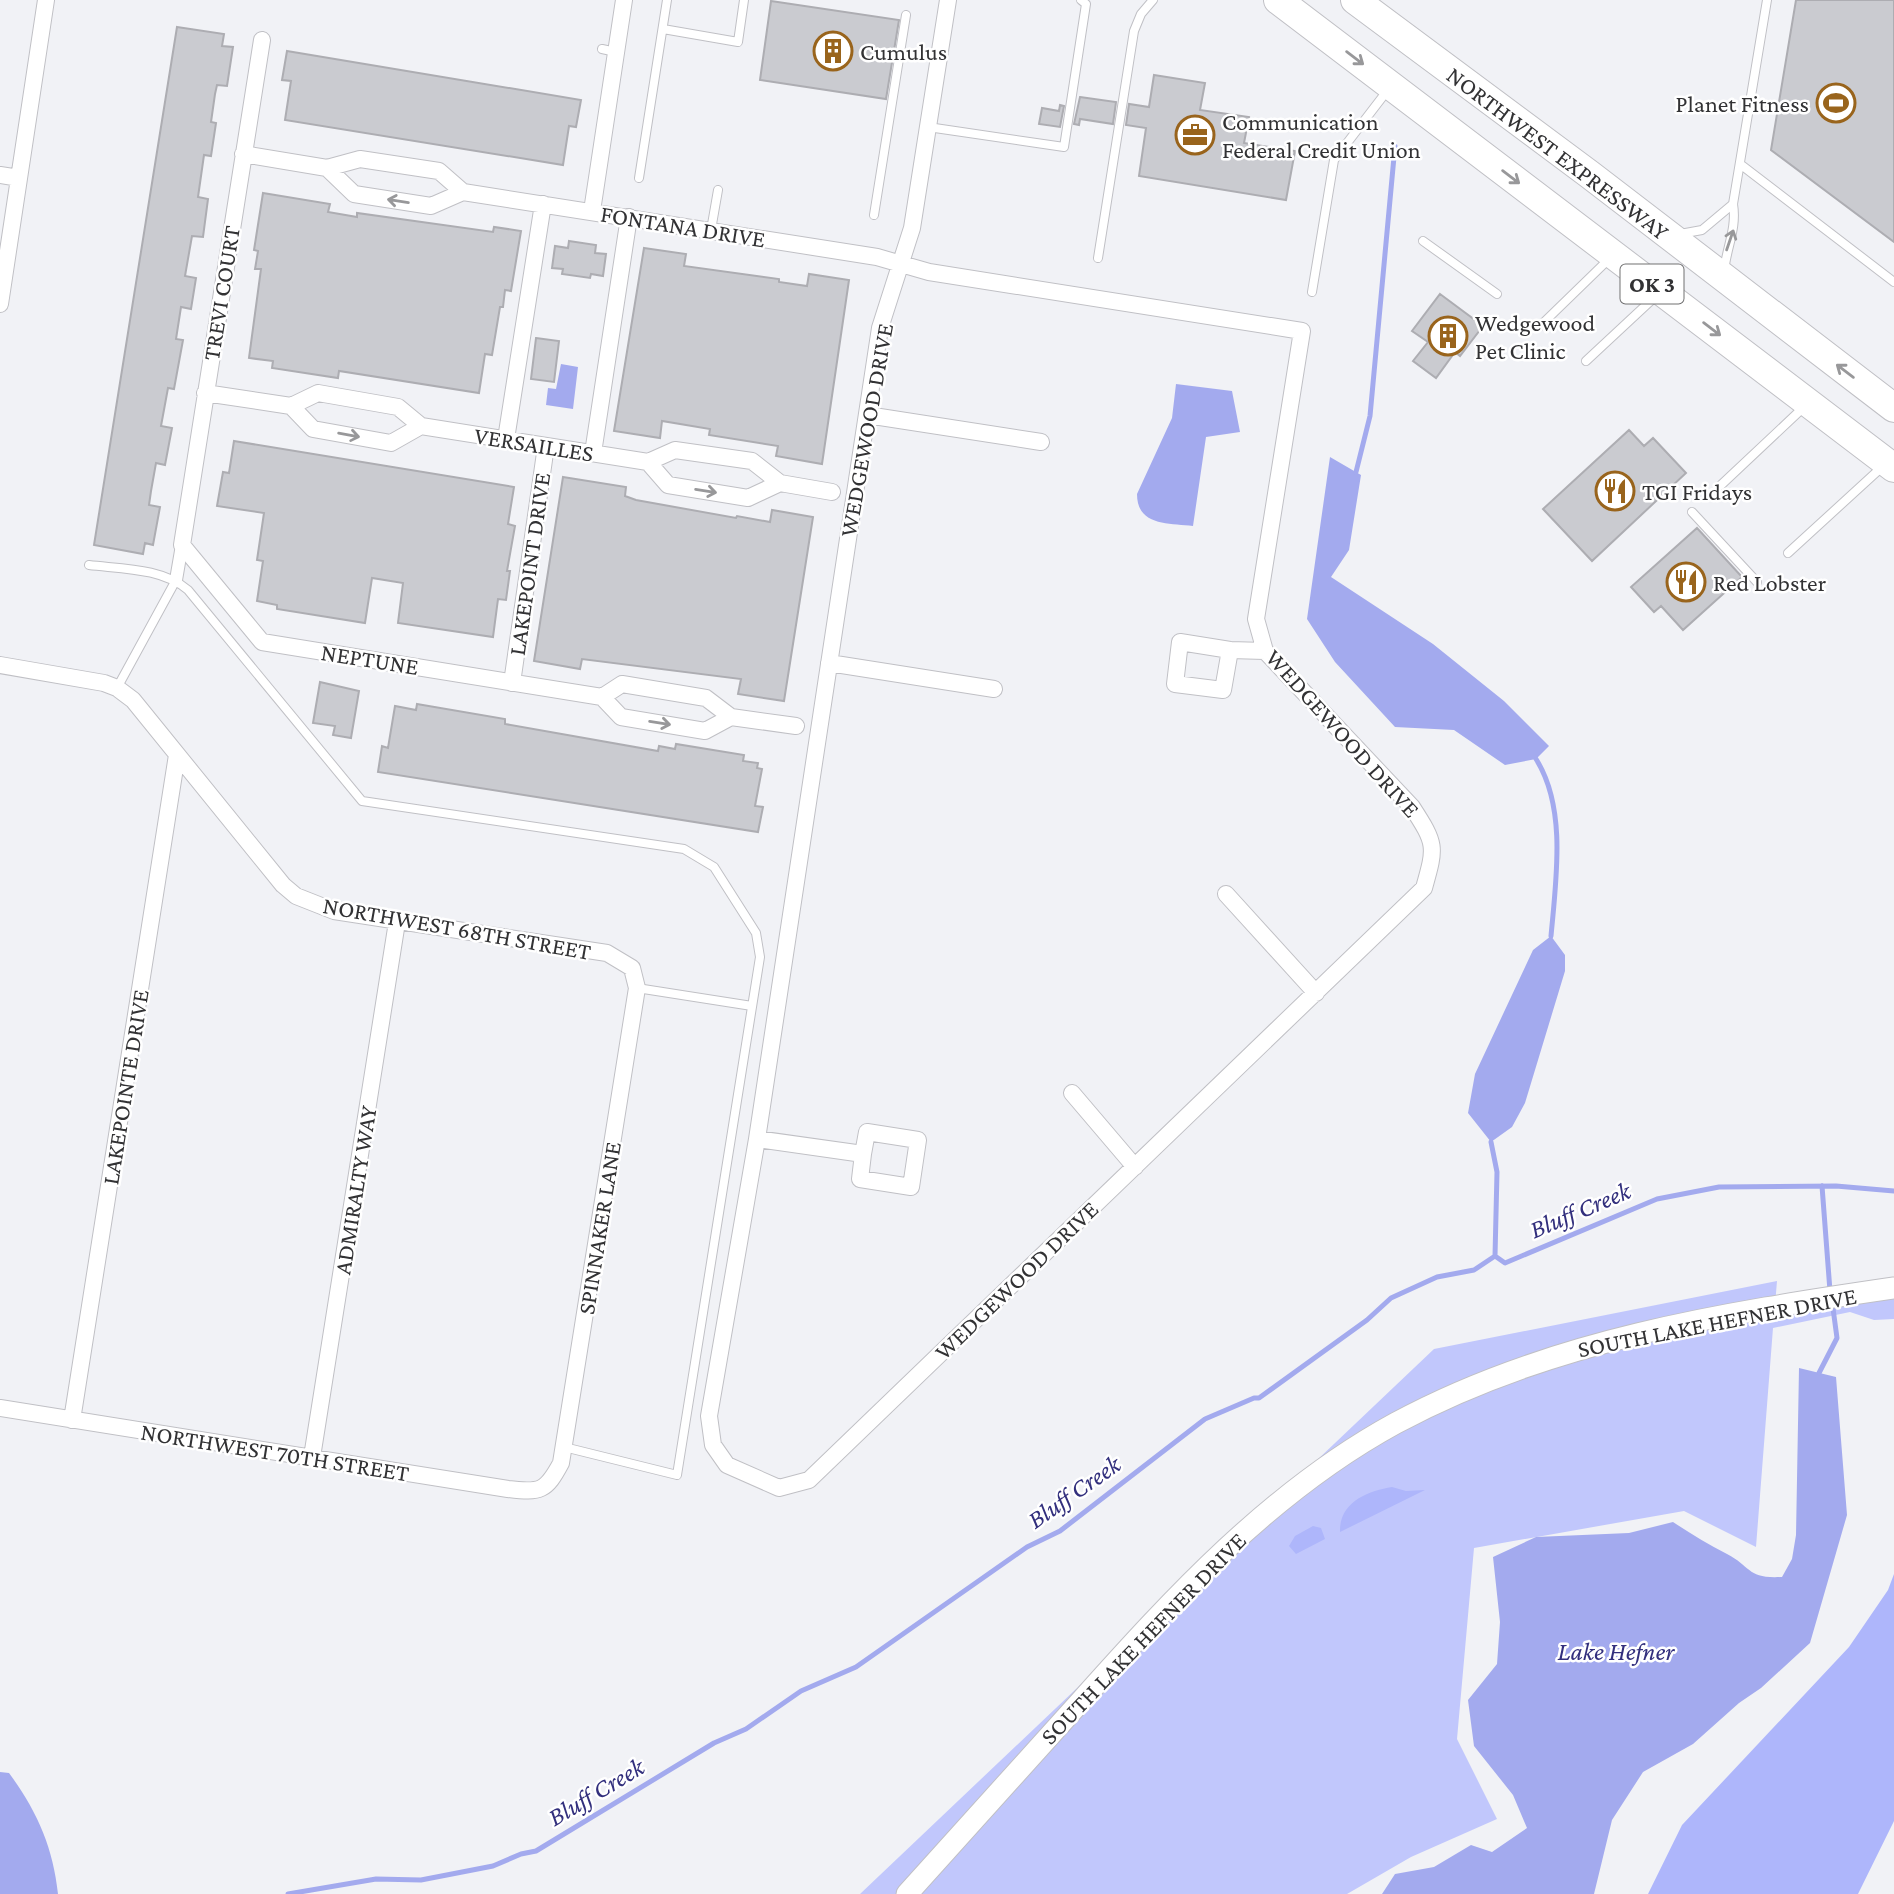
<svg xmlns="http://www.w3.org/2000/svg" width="1894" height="1894" font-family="'Crimson Pro',serif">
	<rect width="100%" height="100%" fill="#f1f2f6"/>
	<path fill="#c1c7fc" d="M1777,1281L1774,1317L1894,1298V1319L1874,1320L1850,1312L1773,1328L1756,1547L1684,1511L1474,1548L1457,1739L1497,1819L1411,1857L1347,1894H860L1434,1349Z"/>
	<path fill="#aeb6fb" d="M1392,1487L1406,1491L1425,1490L1340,1532C1339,1502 1368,1491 1392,1487Z
		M1313,1526L1321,1528L1325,1539L1296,1554L1289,1546L1295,1536Z
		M1894,1574V1821L1858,1894H1648L1682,1825L1849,1647L1888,1590Z"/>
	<path fill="#a3aaee" d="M561,364L578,367L573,409L546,405L548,388L556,389Z
		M1176,384L1232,391L1240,432L1206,437L1193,526C1168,523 1137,526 1137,494L1172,418Z
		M1330,457L1361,475L1349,550L1331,577L1433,644L1504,701L1549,746L1536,759L1505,765L1454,730L1395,727L1335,662L1307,619Z
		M1551,936L1565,955V971L1525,1103L1512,1127L1491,1142L1468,1113L1475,1074L1533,950Z
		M1799,1368L1836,1377L1847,1515L1810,1643L1761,1688L1739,1703L1693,1744L1643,1772L1612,1820L1594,1894H1382L1395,1874L1434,1867L1471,1845L1492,1852L1527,1828L1513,1795L1474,1746L1468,1700L1497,1664L1500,1622L1493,1557L1536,1537L1629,1533L1673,1522C1691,1534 1708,1544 1727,1554C1752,1567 1747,1579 1782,1577L1792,1559L1796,1535Z
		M0,1772L9,1773C37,1811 53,1847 58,1894H0Z"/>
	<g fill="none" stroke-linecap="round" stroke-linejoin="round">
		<path stroke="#a3aaee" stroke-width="5" d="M1356,472L1370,416L1395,146
			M1536,759C1567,808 1556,880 1551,936
			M1491,1142L1497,1172L1495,1256
			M1822,1186L1830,1291
			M1819,1373L1837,1338L1832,1301
			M288,1894L376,1879L421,1880L493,1866L521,1854L536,1851L714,1743L746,1729L801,1691L856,1667L1027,1547L1060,1531L1205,1419L1254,1398H1259L1367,1320L1391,1298L1437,1277L1474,1270L1495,1256L1505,1263L1657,1199L1719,1187L1836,1186L1894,1191"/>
	</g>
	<path fill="#cacbd0" stroke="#adadb2" stroke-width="2" d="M1796,0H1894V242L1771,150Z
		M771,1L899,20L886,99L760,80Z
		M177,27L224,34L222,46L233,47L227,86L217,85L215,94L211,122L216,123L211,156L204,155L198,197L208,199L203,237L192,236L185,276L196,278L191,309L181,307L176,339L183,340L174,389L168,388L161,426L172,428L165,465L156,463L151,491L149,505L160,507L153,545L145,543L143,554L94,545Z
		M287,51L581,100L576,127L569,126L563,165L285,120L291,81L282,80Z
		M1154,75L1205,83L1200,110L1249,117L1244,143L1295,151L1286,200L1139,176L1146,128L1126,125L1129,104L1149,107Z
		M1080,97L1116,102L1113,124L1080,119L1079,125L1074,124Z
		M1060,105L1064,106L1060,127L1039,124L1042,108L1059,111Z
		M263,193L330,204L328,212L357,217V213L493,232L494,227L521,231L511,291L505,290L503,307H500L492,355L485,354L479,393L339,371L338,378L272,368L273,361L249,358L261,269H255L258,251L254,250Z
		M569,241L596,245L595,253L606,254L603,276L591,274L590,278L562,274L563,269L552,268L555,246L568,248Z
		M644,248L686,254L684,266L779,279V282L807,286L809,274L849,280L822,464L776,456L778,446L709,435L710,429L662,421L660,438L614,431Z
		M1440,294L1483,326L1460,356L1455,352L1436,378L1413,361L1428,342L1412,331Z
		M536,338L559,341L554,382L531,379Z
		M1629,430L1644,446L1653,438L1686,473L1592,561L1543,509Z
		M234,441L514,487L508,524L515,526L507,571H510L506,600L498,599L493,637L398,623L403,583L372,578L365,623L277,609V605L257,601L263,561L257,560L264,513L217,506L223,472L229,473Z
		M563,477L626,487L625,496L636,500L736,518L737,516L770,522L772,510L813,517L784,701L738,694L741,679L582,659L580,669L534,661Z
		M1697,528L1742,577L1683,630L1661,606L1654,612L1631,587Z
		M320,682L359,691L351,738L333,735L335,726L313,723Z
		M417,704L505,719V724L658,751L659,746L675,749L676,744L744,755L743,761L758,763L757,768L762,769L755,806L763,807L758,832L378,772L382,746L388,748L395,706L416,710Z"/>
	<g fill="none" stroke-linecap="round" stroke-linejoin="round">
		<defs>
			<path id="service" d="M663,29L738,42L744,0
				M602,49L616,52
				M928,127L1064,147L1086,4L1081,0
				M1740,164L1894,282
				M639,178L667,0
				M874,215L906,15
				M711,230L718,190
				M1680,234L1702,230L1733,204
				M1423,241L1497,294
				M1098,258L1134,31L1141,14L1153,0
				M1724,271C1727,246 1737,228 1733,204L1767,0
				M1312,292L1334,160L1387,91
				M1539,327L1609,259
				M1586,361L1658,294
				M1721,485L1805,406
				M1692,512L1757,582
				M1788,553L1882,467
				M89,565C122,569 162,568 188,590L362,801L684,849L714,867L756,933L760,957L677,1475L564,1447
				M117,688L176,580
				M637,988L752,1006"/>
			<path id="pedestrian" d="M176,580L182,545"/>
			<path id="minor" d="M262,40L182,545L262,642L602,697L621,717L705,731L731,717
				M243,154L327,168L360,159L439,171L463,192L877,257L929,272L1302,331L1256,619L1265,651L1412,807C1436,844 1436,846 1424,888L809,1480L779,1488L727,1465L713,1445L709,1416L757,1139L880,328L912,228L948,0
				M327,168L354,194L431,206L463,192
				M0,175L19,178
				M592,211L624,0
				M0,304L46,0
				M205,393L291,406L318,393L398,407L421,426L648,462L675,450L752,461L780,483L832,492
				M291,406L313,429L391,443L421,426
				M867,415L1041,442
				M506,439L543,204
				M593,453L629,217
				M648,462L668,485L748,498L780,483
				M1230,650L1223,690L1175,684L1180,642L1230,650L1265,651
				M829,663L994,689
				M0,665L104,683L117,688L133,700L283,885L296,896L334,911L607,953L632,968L637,988L561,1463C546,1491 541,1493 508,1489L0,1408
				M512,683L546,446
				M602,697L622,684L706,698L731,717L796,726
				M1226,894L1316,993
				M1072,1093L1135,1167
				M757,1139L863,1154L860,1179L911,1187L918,1140L867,1132L863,1154
				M72,1420L177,755
				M312,1457L397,922"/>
			<path id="tertiary" d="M907,1894C965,1830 1023,1766 1081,1701C1174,1597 1271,1491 1396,1423C1550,1340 1723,1313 1894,1288"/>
			<path id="trunk" d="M1278,0L1894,468
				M1355,0L1589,174L1894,408"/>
		</defs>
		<use href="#service" stroke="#c0c0c5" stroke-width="10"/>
		<use href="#pedestrian" stroke="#c0c0c5" stroke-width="14"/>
		<use href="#minor" stroke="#c0c0c5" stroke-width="18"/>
		<use href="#tertiary" stroke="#c0c0c5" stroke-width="23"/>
		<use href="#trunk" stroke="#c0c0c5" stroke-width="30"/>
		<use href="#service" stroke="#fff" stroke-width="8"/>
		<use href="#pedestrian" stroke="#fff" stroke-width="12"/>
		<use href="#minor" stroke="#fff" stroke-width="16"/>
		<use href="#tertiary" stroke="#fff" stroke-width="21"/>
		<use href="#trunk" stroke="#fff" stroke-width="28"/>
	</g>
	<defs><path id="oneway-shaft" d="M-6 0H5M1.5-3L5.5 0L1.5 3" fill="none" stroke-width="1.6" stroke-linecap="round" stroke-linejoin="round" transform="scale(1.75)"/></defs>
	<g stroke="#98989a">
		<use href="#oneway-shaft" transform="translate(1355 58) rotate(37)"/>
		<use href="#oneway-shaft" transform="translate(1511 177) rotate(37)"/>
		<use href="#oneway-shaft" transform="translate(398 201) rotate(-171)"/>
		<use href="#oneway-shaft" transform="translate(1730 240) rotate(-71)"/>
		<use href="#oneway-shaft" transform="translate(1712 329) rotate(37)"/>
		<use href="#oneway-shaft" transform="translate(1845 371) rotate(-143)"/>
		<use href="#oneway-shaft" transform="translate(349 435) rotate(10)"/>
		<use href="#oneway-shaft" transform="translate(706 491) rotate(9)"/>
		<use href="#oneway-shaft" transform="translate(660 723) rotate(9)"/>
	</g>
	<defs>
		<symbol id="building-ring" viewBox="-11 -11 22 22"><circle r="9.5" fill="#fff" stroke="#99641c" stroke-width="1.5"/><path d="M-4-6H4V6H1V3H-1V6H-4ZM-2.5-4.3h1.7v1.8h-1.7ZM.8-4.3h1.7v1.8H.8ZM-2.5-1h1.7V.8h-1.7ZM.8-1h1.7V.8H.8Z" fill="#99641c"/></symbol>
		<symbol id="stadium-ring" viewBox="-11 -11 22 22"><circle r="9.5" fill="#fff" stroke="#99641c" stroke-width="1.5"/><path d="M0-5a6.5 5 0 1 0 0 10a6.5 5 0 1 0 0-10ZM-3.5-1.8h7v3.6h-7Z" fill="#99641c"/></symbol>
		<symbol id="office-ring" viewBox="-11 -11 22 22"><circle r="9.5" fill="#fff" stroke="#99641c" stroke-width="1.5"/><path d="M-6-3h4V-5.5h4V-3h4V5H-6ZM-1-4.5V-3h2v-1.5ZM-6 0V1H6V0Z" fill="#99641c"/></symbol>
		<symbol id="restaurant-ring" viewBox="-11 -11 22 22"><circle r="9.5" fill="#fff" stroke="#99641c" stroke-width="1.5"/><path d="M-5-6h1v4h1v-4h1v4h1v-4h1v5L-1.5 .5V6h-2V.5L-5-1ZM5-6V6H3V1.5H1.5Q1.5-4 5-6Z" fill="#99641c"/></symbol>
	</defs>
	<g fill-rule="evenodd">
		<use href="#building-ring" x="811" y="29" width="44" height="44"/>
		<use href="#stadium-ring" x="1814" y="81" width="44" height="44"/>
		<use href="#office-ring" x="1173" y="113" width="44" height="44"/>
		<use href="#building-ring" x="1426" y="314" width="44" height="44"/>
		<use href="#restaurant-ring" x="1593" y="469" width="44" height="44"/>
		<use href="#restaurant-ring" x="1664" y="560" width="44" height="44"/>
	</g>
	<g text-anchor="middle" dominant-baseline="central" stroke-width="5" stroke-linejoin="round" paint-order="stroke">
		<rect fill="#fff" stroke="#707071" stroke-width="2" x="1620.5" y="264.5" width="63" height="39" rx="5"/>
		<g font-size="23" font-weight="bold" fill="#323234">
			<text x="1652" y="284">OK 3</text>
		</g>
		<g font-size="24" fill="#323234" stroke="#fff" text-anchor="start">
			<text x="860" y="51">Cumulus</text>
			<text x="1809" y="103" text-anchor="end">Planet Fitness</text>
			<text x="1222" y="121">Communication<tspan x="1222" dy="28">Federal Credit Union</tspan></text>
			<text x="1475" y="322">Wedgewood<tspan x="1475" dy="28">Pet Clinic</tspan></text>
			<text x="1642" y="491">TGI Fridays</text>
			<text x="1713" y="582">Red Lobster</text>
		</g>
		<g font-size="24" fill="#323234" stroke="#fff">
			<text transform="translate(1558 153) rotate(37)">NORTHWEST EXPRESSWAY</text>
			<text transform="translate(683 226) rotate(9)">FONTANA DRIVE</text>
			<text transform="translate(221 293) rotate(-81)">TREVI COURT</text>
			<text transform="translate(866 430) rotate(-80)">WEDGEWOOD DRIVE</text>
			<text transform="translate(534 444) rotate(9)">VERSAILLES</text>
			<text transform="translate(529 564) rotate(-82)">LAKEPOINT DRIVE</text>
			<text transform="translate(370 659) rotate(9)">NEPTUNE</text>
			<text transform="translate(1343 733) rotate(48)">WEDGEWOOD DRIVE</text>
			<text transform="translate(457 928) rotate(10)">NORTHWEST 68TH STREET</text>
			<text transform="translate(125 1087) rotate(-81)">LAKEPOINTE DRIVE</text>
			<text transform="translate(355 1190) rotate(-81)">ADMIRALTY WAY</text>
			<text transform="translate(599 1228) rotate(-81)">SPINNAKER LANE</text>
			<text transform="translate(1016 1280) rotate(-44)">WEDGEWOOD DRIVE</text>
			<text transform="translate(1717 1322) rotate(-11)">SOUTH LAKE HEFNER DRIVE</text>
			<text transform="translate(275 1452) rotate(9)">NORTHWEST 70TH STREET</text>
			<text transform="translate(1143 1638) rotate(-46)">SOUTH LAKE HEFNER DRIVE</text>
		</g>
		<g font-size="26" font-style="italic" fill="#322f7d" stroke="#fff">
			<text transform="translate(1580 1210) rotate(-23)">Bluff Creek</text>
			<text transform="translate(1074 1492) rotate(-35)">Bluff Creek</text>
			<text x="1616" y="1651">Lake Hefner</text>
			<text transform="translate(596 1792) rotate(-31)">Bluff Creek</text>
		</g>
	</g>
</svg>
